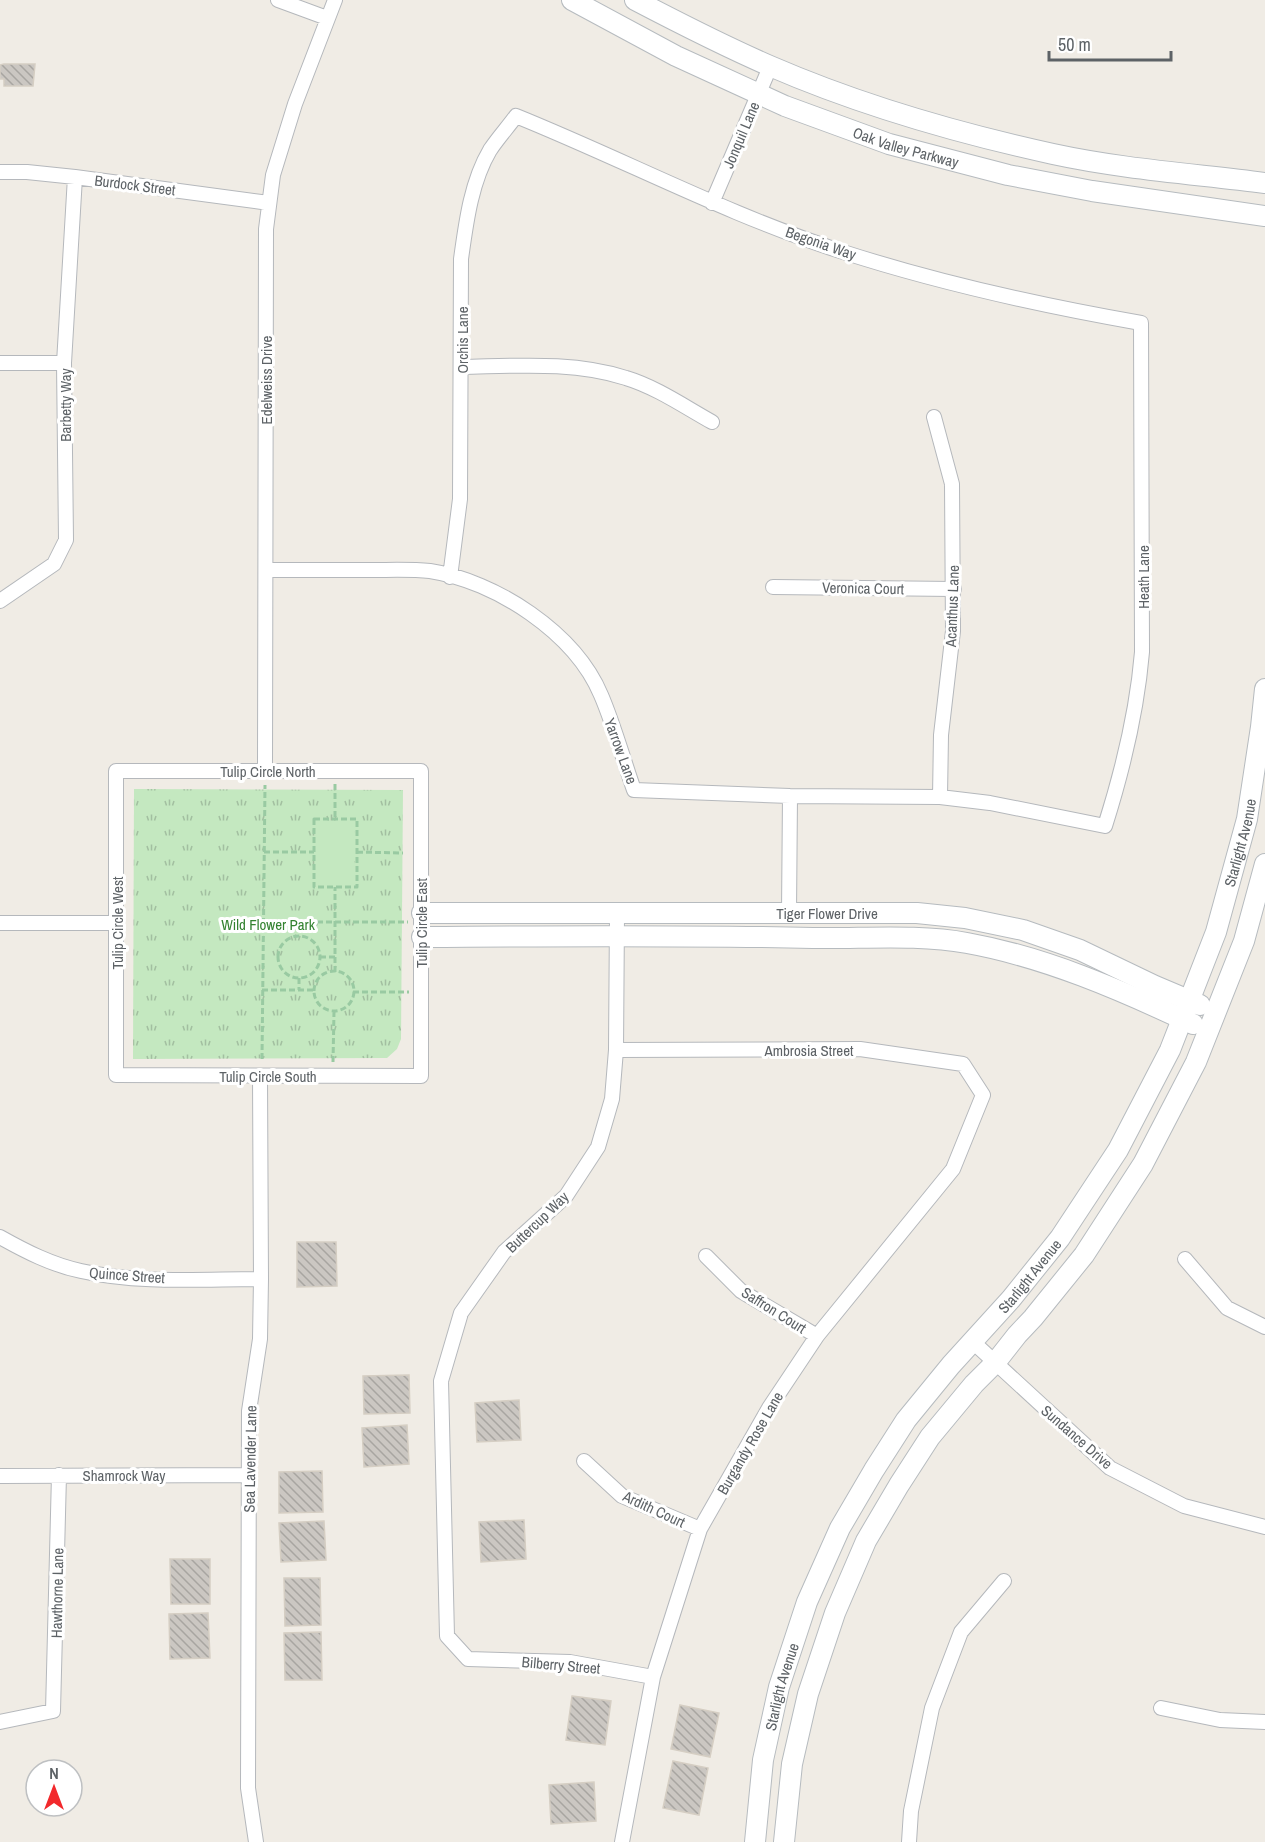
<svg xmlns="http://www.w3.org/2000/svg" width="1265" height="1842" font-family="'Archivo Narrow',sans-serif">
	<defs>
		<pattern id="park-tufts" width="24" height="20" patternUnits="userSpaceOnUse" patternTransform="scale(1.5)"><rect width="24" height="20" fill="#c4e8c0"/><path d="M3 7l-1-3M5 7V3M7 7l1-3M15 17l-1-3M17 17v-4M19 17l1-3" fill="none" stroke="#a2bfa0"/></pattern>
		<pattern id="building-back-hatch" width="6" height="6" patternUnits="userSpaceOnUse" patternTransform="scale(1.5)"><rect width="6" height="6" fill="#cbc7c2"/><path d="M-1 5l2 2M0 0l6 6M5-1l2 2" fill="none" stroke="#a8a5a1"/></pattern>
	</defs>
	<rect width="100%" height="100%" fill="#f0ece5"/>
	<path fill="url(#park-tufts)" d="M134,789L403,790L401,1039L397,1049L387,1058L133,1059Z"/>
	<path fill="#c4e8c0" d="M316,821H355L354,885H316Z"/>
	<path fill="url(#building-back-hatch)" stroke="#d5cec3" stroke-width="1.5" d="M4,64H35L33,86H4V79H0V65Z
		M297,1242H336L337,1286L297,1287Z
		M409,1375L410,1413L364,1414L363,1376Z
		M519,1400L521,1440L477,1442L475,1403Z
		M407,1425L409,1464L364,1467L362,1428Z
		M322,1471L323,1512L279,1513V1472Z
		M524,1520L526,1559L481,1562L479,1522Z
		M324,1521L326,1560L281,1562L279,1523Z
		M170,1559H210V1604H171Z
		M284,1578H320L321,1625L285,1626Z
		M208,1613L210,1658L170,1659L169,1614Z
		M321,1632L322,1680H285L284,1633Z
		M572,1696L611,1701L605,1745L566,1740Z
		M680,1705L719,1713L710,1757L671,1749Z
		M673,1761L708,1768L699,1815L663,1808Z
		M594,1782L596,1821L551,1824L549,1785Z"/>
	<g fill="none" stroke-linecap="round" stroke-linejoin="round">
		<defs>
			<path id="street" d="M278,0L327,18
				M0,172H27L75,177L269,203
				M712,203L770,67
				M0,363H64
				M462,367C516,366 574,361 626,378C656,387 685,407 712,422
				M934,417L952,484L953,631L941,735L940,797
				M266,570C301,570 336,570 371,570C390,570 411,569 430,571C496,581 575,633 601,695C614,725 623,759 634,790L790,796L940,797L990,803L1105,826C1123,769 1137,712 1142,652L1141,323C1038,305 939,283 840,251C728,215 625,160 516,116C508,127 498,138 490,150C471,182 466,223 461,259L460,499L450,577
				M773,587L954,589
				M0,601L54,564L66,540L64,363L75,177
				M116,771H421V1076L116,1075Z
				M265,771L266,229L273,175L295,104L335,0
				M789,912L790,796
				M617,914L616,1050L612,1099L598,1147L566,1196L504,1252L461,1313L441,1381L447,1636L468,1659L570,1662L653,1677
				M0,923H117
				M616,1050L860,1049L963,1064L983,1095L953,1169L817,1336L769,1408L700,1529L653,1677L622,1842
				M0,1237C25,1251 52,1265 81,1271C139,1284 202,1279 261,1279
				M706,1256L741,1291L817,1336
				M1185,1259L1227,1308L1265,1327
				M973,1342L1110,1468L1184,1506L1265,1527
				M584,1461L622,1496L700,1529
				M0,1476L249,1475
				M1161,1708L1220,1720L1265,1722
				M0,1722L53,1711L59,1475
				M256,1842L248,1788L249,1411L260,1339L261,1279L260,1076
				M909,1842L911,1811L932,1708L961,1632L1004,1581"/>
			<g id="secondary">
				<path id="s1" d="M572,0L676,56L785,106L889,144L1008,175L1092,191L1265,216"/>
				<path d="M635,0C679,23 724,46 770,66C860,105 957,133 1053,154C1122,169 1195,174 1265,183"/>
				<path id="s2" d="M422,913H917L965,918L1023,930L1080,950L1155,986L1200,1005"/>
				<path d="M422,937C552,936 682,935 813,938C862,939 918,934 967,943C1045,957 1121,990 1193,1024"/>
				<path id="s3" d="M755,1842L763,1760L779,1687L807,1602L840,1528L874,1470L906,1420L951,1365L1011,1299L1060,1238L1118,1150L1170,1050L1216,932L1247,819L1261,727L1265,689"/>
				<path d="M784,1842L792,1764L808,1694L835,1613L866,1541L899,1485L930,1437L974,1384L995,1363L1017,1335L1033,1318L1084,1255L1143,1164L1196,1062L1244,941L1265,864"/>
			</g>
		</defs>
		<use href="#street" stroke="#b5b8bc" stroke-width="16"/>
		<use href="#secondary" stroke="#b6bbbf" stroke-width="22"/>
		<path stroke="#99caa2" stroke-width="3" stroke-dasharray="6 3" stroke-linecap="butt" d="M335,784V819
			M314,819H357V887H314Z
			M264,852H314
			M357,852L403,853
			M263,922H408
			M278 957a21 21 0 1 1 42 0a21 21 0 1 1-42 0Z
			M320,957H335
			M314 991a20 20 0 1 1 40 0a20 20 0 1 1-40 0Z
			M335,972V887
			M299,978V990
			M262,990H314
			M353,992H409
			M262,1059L265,785
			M333,1062L334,1012"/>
		<use href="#street" stroke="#fff" stroke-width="14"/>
		<use href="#secondary" stroke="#fff" stroke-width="20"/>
	</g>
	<g text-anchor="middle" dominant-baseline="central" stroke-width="6" stroke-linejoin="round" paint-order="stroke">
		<g font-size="15" fill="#5d6266" stroke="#fff">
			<text transform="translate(741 135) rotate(-67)">Jonquil Lane</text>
			<text stroke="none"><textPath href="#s1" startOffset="366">Oak Valley Parkway</textPath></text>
			<text transform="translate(135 185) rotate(7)">Burdock Street</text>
			<text transform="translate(821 243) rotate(19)">Begonia Way</text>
			<text transform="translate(462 340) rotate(-90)">Orchis Lane</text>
			<text transform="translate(266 380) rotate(-90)">Edelweiss Drive</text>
			<text transform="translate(65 405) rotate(-90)">Barbetty Way</text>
			<text transform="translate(1143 577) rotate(-90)">Heath Lane</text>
			<text transform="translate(863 588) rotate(1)">Veronica Court</text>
			<text transform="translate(952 606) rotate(-88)">Acanthus Lane</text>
			<text transform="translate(621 751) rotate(70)">Yarrow Lane</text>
			<text x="268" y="771">Tulip Circle North</text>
			<text stroke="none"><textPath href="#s3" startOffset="1130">Starlight Avenue</textPath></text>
			<text stroke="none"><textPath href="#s2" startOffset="405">Tiger Flower Drive</textPath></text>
			<text transform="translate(117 923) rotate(-90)">Tulip Circle West</text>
			<text transform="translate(421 923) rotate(-90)">Tulip Circle East</text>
			<text x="809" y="1050">Ambrosia Street</text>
			<text x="268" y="1076">Tulip Circle South</text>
			<text transform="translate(537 1222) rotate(-44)">Buttercup Way</text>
			<text transform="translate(127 1275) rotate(4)">Quince Street</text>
			<text stroke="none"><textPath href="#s3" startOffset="644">Starlight Avenue</textPath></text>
			<text transform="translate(774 1310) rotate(32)">Saffron Court</text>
			<text transform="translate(1077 1437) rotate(41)">Sundance Drive</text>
			<text transform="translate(750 1443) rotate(-60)">Burgandy Rose Lane</text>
			<text transform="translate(250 1459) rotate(-89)">Sea Lavender Lane</text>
			<text x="124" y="1475">Shamrock Way</text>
			<text transform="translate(654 1509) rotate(25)">Ardith Court</text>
			<text transform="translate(57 1593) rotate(-89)">Hawthorne Lane</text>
			<text transform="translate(561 1665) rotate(5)">Bilberry Street</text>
			<text stroke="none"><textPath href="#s3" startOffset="158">Starlight Avenue</textPath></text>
		</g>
		<g font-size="15" fill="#338230" stroke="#fff">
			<text x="268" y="924">Wild Flower Park</text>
		</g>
	</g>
	<g transform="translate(54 1788)"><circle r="28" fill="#ffffff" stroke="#bec0c2" stroke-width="1.5"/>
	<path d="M0-4.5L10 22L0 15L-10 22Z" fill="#f2292c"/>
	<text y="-9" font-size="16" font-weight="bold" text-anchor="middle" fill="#5d6266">N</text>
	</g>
	<path d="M1049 51v9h122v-9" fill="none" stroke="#5d6266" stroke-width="3"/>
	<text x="1058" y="51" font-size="18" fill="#5d6266" stroke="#ffffff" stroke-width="4.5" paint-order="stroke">50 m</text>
</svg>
